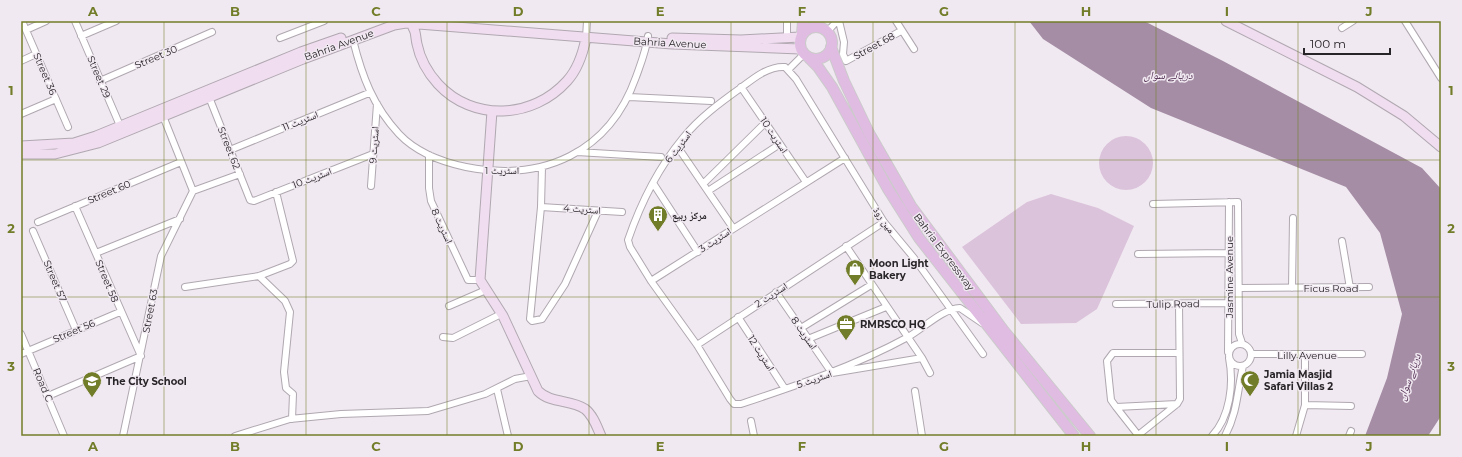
<svg xmlns="http://www.w3.org/2000/svg" width="1462" height="457" font-family="Montserrat,'Noto Naskh Arabic',sans-serif">
	<rect width="100%" height="100%" fill="#f1e9f1"/>
	<path fill="#dbc4db" d="M1099 163a27 27 0 1 1 54 0a27 27 0 1 1-54 0Z
		M1051,194L1098,208L1134,226L1097,309L1076,323L1021,324L962,247L1027,202Z"/>
	<path fill="#a58ea5" d="M1029,21H1144L1223,61L1422,168L1441,189V416L1428,436H1365L1387,378L1402,314L1380,233L1346,187L1151,108L1043,39Z"/>
	<g fill="none" stroke-linecap="round" stroke-linejoin="round">
		<defs>
			<path id="street" d="M22,21L68,127
				M75,21L121,128
				M839,21L844,42L843,54L846,61L901,31
				M896,21L914,49
				M1405,21L1441,78
				M1342,28L1353,21
				M26,30L46,21
				M827,32L837,21
				M81,36L116,21
				M280,38L324,21
				M586,38L587,21
				M787,39V21
				M353,40C362,76 373,106 399,134C417,153 442,162 466,167C543,182 609,153 636,77C641,63 646,51 648,36
				M21,61L36,54
				M788,70L804,54
				M100,81L212,32
				M741,87L806,182
				M209,97L250,200L254,201L373,154
				M629,97L711,101
				M21,114L56,99
				M163,116L193,191
				M677,146L733,228
				M230,150L369,93
				M577,152L661,157
				M429,155V188L431,201L468,280H480
				M542,167L541,207L530,319L532,321L542,319L565,284L598,211
				M653,183L698,252
				M703,184L766,122
				M371,186L377,104
				M193,191L240,174
				M708,191L780,144
				M1153,204L1238,202L1239,334L1242,343
				M541,207L622,212
				M38,222L181,162
				M33,231L76,330
				M1342,241L1350,288
				M846,246L922,358L930,373
				M96,253L180,219
				M1138,254L1229,253
				M259,276L285,301L290,312L284,372L286,388L293,394L292,419
				M651,281L845,158
				M185,287L259,276L290,264L293,261L276,192
				M1239,288L1369,287
				M1292,288L1293,218
				M776,292L832,373L922,358
				M1116,304L1229,303
				M1179,304L1180,399L1177,404L1116,407L1111,400L1107,361L1113,353H1179
				M449,306L486,290
				M738,317L785,389
				M982,323L960,308C942,309 924,328 908,337C855,366 798,385 741,404H734L730,399L697,345L651,281L630,247L628,240C640,205 659,167 683,138C699,118 721,102 742,87C755,77 769,66 785,67L796,79L884,222L914,258L983,354
				M801,328L871,285
				M21,334L64,436
				M443,337L453,338L501,314
				M808,339L886,307
				M1229 355a11 11 0 1 1 22 0a11 11 0 1 1-22 0Z
				M697,345L884,222
				M1228,352L1229,202
				M21,354L120,312
				M1251,354H1362
				M497,389L508,436
				M915,391L922,436
				M48,396L141,356L75,206
				M1305,405L1351,406
				M1116,407L1138,435
				M751,421L754,436
				M123,436L161,256L193,191
				M235,436L290,419L341,414L428,411L485,394L515,379L531,376
				M1137,436L1177,404
				M1212,436C1230,417 1234,384 1229,358
				M1225,436C1238,411 1237,392 1243,366
				M1296,436L1305,405V355
				M1349,436L1351,431"/>
			<path id="secondary" d="M411,21C411,25 414,28 415,32C416,36 416,40 417,44C420,59 428,73 438,84C473,122 533,119 567,81C578,69 583,53 586,38
				M1226,21L1357,87L1404,116L1441,147
				M672,38L741,40L800,37
				M492,111L480,280L503,316L538,391C551,404 571,399 585,409C593,415 597,427 601,436
				M21,146L74,143L96,136L301,52L341,38
				M21,154H55L98,143L303,59L394,25L406,23L672,44L800,49"/>
			<path id="primary" d="M800 43a16 16 0 1 1 32 0a16 16 0 1 1-32 0Z
				M802,34L803,21
				M831,47L844,81L869,133L911,206L1004,331L1090,436
				M809,58L818,67L832,87L888,189L919,238L1074,436"/>
		</defs>
		<use href="#street" stroke="#b0a8b0" stroke-width="8"/>
		<use href="#secondary" stroke="#b0a8b0" stroke-width="11"/>
		<use href="#primary" stroke="#cbcbcb" stroke-width="12"/>
		<use href="#street" stroke="#fff" stroke-width="6"/>
		<use href="#secondary" stroke="#f0ddf0" stroke-width="9"/>
		<use href="#primary" stroke="#e0bbe2" stroke-width="10"/>
	</g>
	<path fill="none" stroke="#727d29" stroke-width="1" stroke-opacity="0.55" d="M164,21V436M306,21V436M447,21V436M589,21V436M731,21V436M873,21V436M1015,21V436M1156,21V436M1298,21V436M21,160H1441M21,297H1441"/>
	<defs>
		<symbol id="building-pin" viewBox="-11 -11 22 30"><path d="M0 17L-7.5 6A9.5 9.5 0 1 1 7.5 6Z" fill="#727d29" stroke="#f1e9f1"/><path d="M-4-6H4V6H1V3H-1V6H-4ZM-2.5-4.3h1.7v1.8h-1.7ZM.8-4.3h1.7v1.8H.8ZM-2.5-1h1.7V.8h-1.7ZM.8-1h1.7V.8H.8Z" fill="#fff"/></symbol>
		<symbol id="shop-pin" viewBox="-11 -11 22 30"><path d="M0 17L-7.5 6A9.5 9.5 0 1 1 7.5 6Z" fill="#727d29" stroke="#f1e9f1"/><path d="M-5-2.5h2.3a2.7 3.5 0 0 1 5.4 0H5L5.5 6h-11ZM-1.5-2.5h3a1.5 2.3 0 0 0-3 0Z" fill="#fff"/></symbol>
		<symbol id="office-pin" viewBox="-11 -11 22 30"><path d="M0 17L-7.5 6A9.5 9.5 0 1 1 7.5 6Z" fill="#727d29" stroke="#f1e9f1"/><path d="M-6-3h4V-5.5h4V-3h4V5H-6ZM-1-4.5V-3h2v-1.5ZM-6 0V1H6V0Z" fill="#fff"/></symbol>
		<symbol id="mosque-pin" viewBox="-11 -11 22 30"><path d="M0 17L-7.5 6A9.5 9.5 0 1 1 7.5 6Z" fill="#727d29" stroke="#f1e9f1"/><path d="M3.5-4.9A6 6 0 1 0 3.5 4.9A5 5 0 1 1 3.5-4.9Z" fill="#fff"/></symbol>
		<symbol id="school-pin" viewBox="-11 -11 22 30"><path d="M0 17L-7.5 6A9.5 9.5 0 1 1 7.5 6Z" fill="#727d29" stroke="#f1e9f1"/><path d="M0-5L7-2L0 1L-7-2ZM-4 1L0 2.5L4 1V4Q0 6-4 4Z" fill="#fff"/></symbol>
	</defs>
	<g fill-rule="evenodd">
		<use href="#building-pin" x="647" y="204" width="22" height="30"/>
		<use href="#shop-pin" x="844" y="258" width="22" height="30"/>
		<use href="#office-pin" x="835" y="313" width="22" height="30"/>
		<use href="#mosque-pin" x="1239" y="369" width="22" height="30"/>
		<use href="#school-pin" x="81" y="370" width="22" height="30"/>
	</g>
	<g text-anchor="middle" dominant-baseline="central" stroke-width="3" stroke-linejoin="round" paint-order="stroke">
		<g font-size="10" fill="#282528" stroke="#f1e9f1">
			<text transform="translate(670 43) rotate(3)">Bahria Avenue</text>
			<text transform="translate(339 45) rotate(-20)">Bahria Avenue</text>
			<text transform="translate(874 46) rotate(-29)">Street 68</text>
			<text transform="translate(156 57) rotate(-23)">Street 30</text>
			<text transform="translate(45 74) rotate(67)">Street 36</text>
			<text transform="translate(99 77) rotate(67)">Street 29</text>
			<text transform="translate(300 121) rotate(-22)">اسٹریٹ 11</text>
			<text transform="translate(774 135) rotate(56)">اسٹریٹ 10</text>
			<text transform="translate(374 145) rotate(-86)">اسٹریٹ 9</text>
			<text transform="translate(678 147) rotate(-53)">اسٹریٹ 6</text>
			<text transform="translate(229 148) rotate(68)">Street 62</text>
			<text x="502" y="170">اسٹریٹ 1</text>
			<text transform="translate(312 178) rotate(-21)">اسٹریٹ 10</text>
			<text transform="translate(109 192) rotate(-23)">Street 60</text>
			<text transform="translate(582 209) rotate(4)">اسٹریٹ 4</text>
			<text transform="translate(884 220) rotate(55)">مین روڈ</text>
			<text transform="translate(442 226) rotate(65)">اسٹریٹ 8</text>
			<text transform="translate(715 240) rotate(-34)">اسٹریٹ 3</text>
			<text transform="translate(944 252) rotate(53)">Bahria Expressway</text>
			<text transform="translate(1229 277) rotate(-90)">Jasmine Avenue</text>
			<text transform="translate(55 281) rotate(67)">Street 57</text>
			<text transform="translate(107 281) rotate(67)">Street 58</text>
			<text x="1331" y="288">Ficus Road</text>
			<text transform="translate(771 295) rotate(-33)">اسٹریٹ 2</text>
			<text transform="translate(1173 304) rotate(-1)">Tulip Road</text>
			<text transform="translate(150 311) rotate(-79)">Street 63</text>
			<text transform="translate(74 331) rotate(-23)">Street 56</text>
			<text transform="translate(804 333) rotate(55)">اسٹریٹ 8</text>
			<text transform="translate(761 353) rotate(57)">اسٹریٹ 12</text>
			<text x="1307" y="355">Lilly Avenue</text>
			<text transform="translate(814 379) rotate(-19)">اسٹریٹ 5</text>
			<text transform="translate(43 385) rotate(67)">Road C</text>
		</g>
		<g font-size="10" font-weight="bold" fill="#282528" stroke="#f1e9f1" text-anchor="start">
			<text x="672" y="215">مرکز ربیع</text>
			<text x="869" y="263">Moon Light<tspan x="869" dy="12">Bakery</tspan></text>
			<text x="860" y="324">RMRSCO HQ</text>
			<text x="1264" y="374">Jamia Masjid<tspan x="1264" dy="12">Safari Villas 2</tspan></text>
			<text x="106" y="381">The City School</text>
		</g>
		<g font-size="11" font-style="italic" fill="#543255" stroke="#f1e9f1">
			<text x="1168" y="75">دریائے سواں</text>
			<text transform="translate(1409 377) rotate(-70)">دریائے سواں</text>
		</g>
	</g>
	<rect width="1462" height="457" fill="none" stroke="#f1e9f1" stroke-width="44"/>
	<path d="M1304 48v6h86v-6" fill="none" stroke="#282528" stroke-width="2"/>
	<text x="1310" y="48" font-size="12" fill="#282528" stroke="#f1e9f1" stroke-width="3" paint-order="stroke">100 m</text>
	<rect x="22" y="22" width="1418" height="413" fill="none" stroke="#727d29" stroke-width="1.5"/>
	<g font-size="13" text-anchor="middle" font-weight="bold" fill="#727d29">
		<text x="93" y="16">A</text>
		<text x="235" y="16">B</text>
		<text x="376" y="16">C</text>
		<text x="518" y="16">D</text>
		<text x="660" y="16">E</text>
		<text x="802" y="16">F</text>
		<text x="944" y="16">G</text>
		<text x="1086" y="16">H</text>
		<text x="1227" y="16">I</text>
		<text x="1369" y="16">J</text>
		<text x="11" y="95">1</text>
		<text x="1451" y="95">1</text>
		<text x="11" y="233">2</text>
		<text x="1451" y="233">2</text>
		<text x="11" y="371">3</text>
		<text x="1451" y="371">3</text>
		<text x="93" y="451">A</text>
		<text x="235" y="451">B</text>
		<text x="376" y="451">C</text>
		<text x="518" y="451">D</text>
		<text x="660" y="451">E</text>
		<text x="802" y="451">F</text>
		<text x="944" y="451">G</text>
		<text x="1086" y="451">H</text>
		<text x="1227" y="451">I</text>
		<text x="1369" y="451">J</text>
	</g>
</svg>
